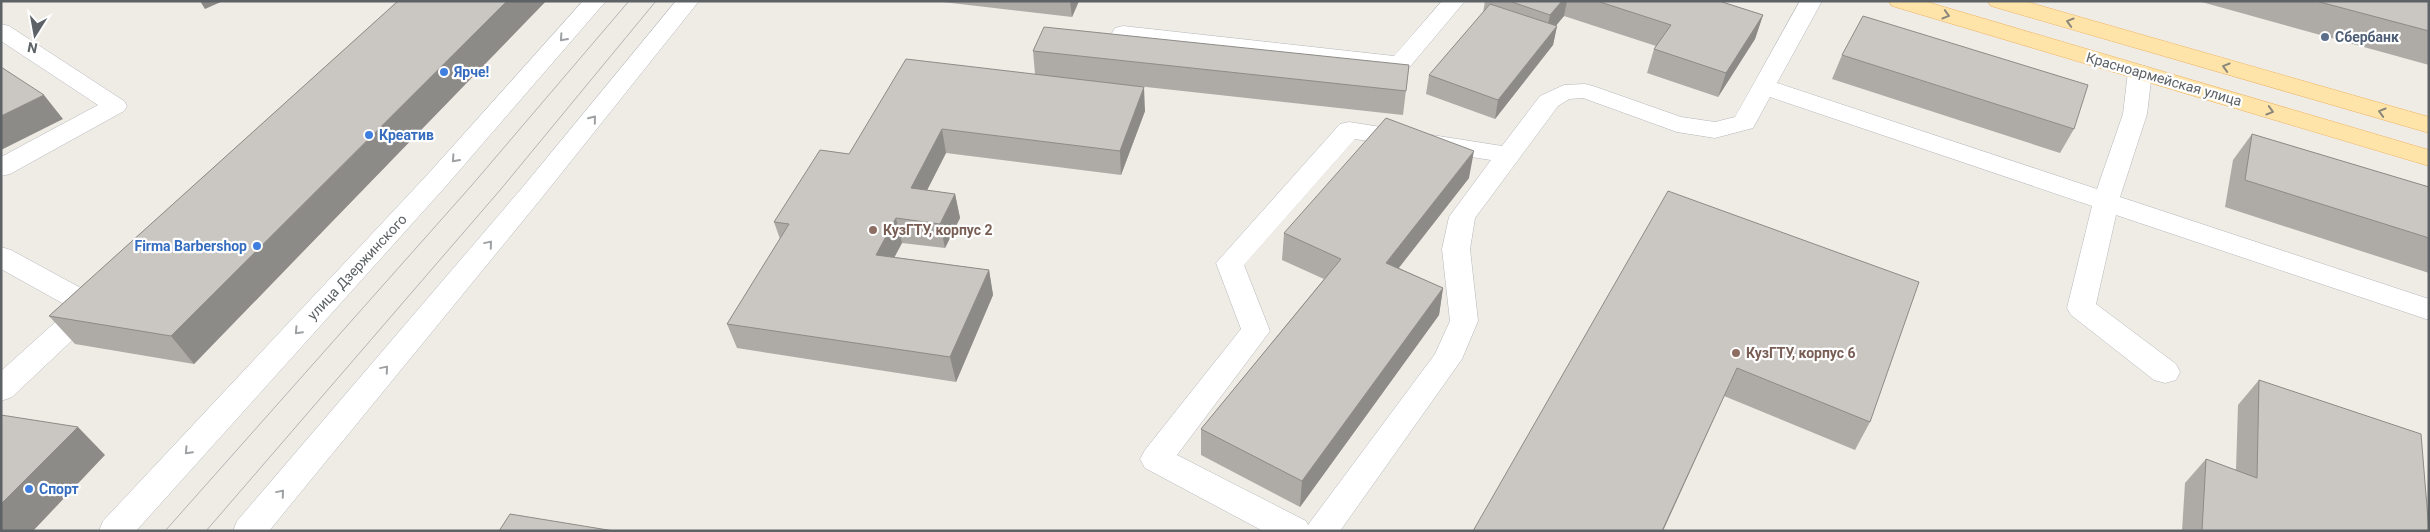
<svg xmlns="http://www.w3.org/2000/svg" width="2430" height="532" font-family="Roboto,sans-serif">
	<rect width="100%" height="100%" fill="#efebe5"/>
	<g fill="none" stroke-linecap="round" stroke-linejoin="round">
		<defs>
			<path id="minor" d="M583,1H606L446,186L136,531H99L103,521L428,174Z
				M676,1H699L540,200L269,531H233L237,521L522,188Z
				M1442,1H1465L1408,69L1400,71L1123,40L1115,38L1112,33L1115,28L1123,26L1394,56Z
				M1800,1H1822L1777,83L2097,189L2123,114L2128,72L2132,67L2140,65L2148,67L2152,72L2147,114L2120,197L2429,299V320L2116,215L2096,304L2176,364L2180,372L2176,380L2165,383L2154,380L2071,315L2067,308L2092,206L1770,97L1753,128L1715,138L1677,132L1583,98L1569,99L1558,106L1475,218L1470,249L1478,321L1462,359L1340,531H1263L1145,468L1140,459L1145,450L1241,329L1216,263L1340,124L1349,122L1502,146L1540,96L1564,85L1585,84L1593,86L1681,117L1715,122L1735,117ZM1355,139L1491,160L1449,217L1442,249L1450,321L1435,354L1308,525L1306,521L1177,455L1270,331L1244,265Z
				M1,24L9,26L124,101L127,106L124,111L10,174L1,176V157L98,105L1,41Z
				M1,247L11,250L101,299L105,306L100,314L12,397L1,401V371L71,308L1,269Z"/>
			<path id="major" d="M1889,1H1924L2429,150V166L1892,6Z
				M1988,1H2024L2429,117V133L1991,6Z"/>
		</defs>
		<use href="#minor" stroke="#b5b8bb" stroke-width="1"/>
		<use href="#major" stroke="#f1b15b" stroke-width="1"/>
		<use href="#minor" fill="#fff" fill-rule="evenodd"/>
		<use href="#major" fill="#ffe4aa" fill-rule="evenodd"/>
		<path stroke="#b3b4b5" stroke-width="1" d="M165,531L472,185L629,1
			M206,531L501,189L656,1"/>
	</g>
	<path fill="#aeaaa6" d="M398,1H546L194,364L75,344L49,316Z
		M934,1H1079L1072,17Z
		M1485,1H1719L1763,15L1755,39L1718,97L1647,73L1654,49L1656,46L1564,16L1555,26H1557L1553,45L1495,119L1426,94L1429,75L1483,13Z
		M2198,1H2429V65Z
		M1033,51L1409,65L1403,115L1137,86L1145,111L1121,175L946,153L927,190L955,194L960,218L945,248L902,243L894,257L989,270L993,295L956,382L737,348L727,324L780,239L774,222L849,154L1035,74Z
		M1842,55L2074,129L2060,153L1832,79Z
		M2252,134L2429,187V273L2225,207L2233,160Z
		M1469,178L1399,268L1443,288L1439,315L1300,507L1201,455V429L1324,279L1282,260L1284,233Z
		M1668,191L1870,422L1855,450L1724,396Z
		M2259,380L2429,531H2182L2185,483L2206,459L2236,470L2238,405Z"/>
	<path fill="#8d8b87" d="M200,1H223L205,9Z
		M507,1H546L194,364L171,336Z
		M1070,1H1079L1072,17Z
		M1562,1H1567L1564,16L1545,39L1550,15Z
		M1763,15L1755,39L1718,97L1726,73Z
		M1557,26L1553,45L1495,119L1498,100Z
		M1144,87L1145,111L1121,175L1120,151Z
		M44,95L63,119L1,150V116Z
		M942,129L946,153L916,212L911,188Z
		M1474,151L1469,178L1382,289L1386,263Z
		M955,194L960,218L945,248L940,224Z
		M896,218L902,243L883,279L876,255Z
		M989,270L993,295L956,382L950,357Z
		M1443,288L1439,315L1300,507L1302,481Z
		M1737,368L1663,531H1662Z
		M78,427L105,455L33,531H1V504Z"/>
	<path fill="#cac6c1" stroke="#8d8b87" d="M398,1H507L171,336L49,316Z
		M1509,1H1562L1550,15Z
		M1597,1H1719L1763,15L1726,73L1654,49L1671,25Z
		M2316,1H2429V31Z
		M1490,4L1557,26L1498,100L1429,75Z
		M1863,16L2088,85L2074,129L1842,55Z
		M1044,27L1409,65L1406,91L1033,51Z
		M906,59L1144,87L1120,151L942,129L911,188L955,194L940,224L896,218L876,255L989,270L950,357L727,324L789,224L774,222L820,150L849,154Z
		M1,67L44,95L1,116Z
		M1386,118L1474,151L1386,263L1443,288L1302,481L1201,429L1341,259L1284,233Z
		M2252,134L2429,187V238L2245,180Z
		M1668,191L1919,282L1870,422L1737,368L1662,531H1473Z
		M2259,380L2421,434L2429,531H2202L2206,459L2257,478Z
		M1,415L78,427L1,504Z
		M510,514L614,531H499Z"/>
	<defs><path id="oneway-chevron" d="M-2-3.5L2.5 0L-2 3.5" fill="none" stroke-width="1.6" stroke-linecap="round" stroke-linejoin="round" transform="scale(1.25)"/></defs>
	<g stroke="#8d897a">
		<use href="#oneway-chevron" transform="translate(1946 15) rotate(16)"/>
		<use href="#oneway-chevron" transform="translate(2070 22) rotate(-164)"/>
		<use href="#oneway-chevron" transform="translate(2226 67) rotate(-164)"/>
		<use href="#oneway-chevron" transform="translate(2270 111) rotate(16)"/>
		<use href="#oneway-chevron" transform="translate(2382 112) rotate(-164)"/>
	</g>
	<g stroke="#9da1a3">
		<use href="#oneway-chevron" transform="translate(563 38) rotate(132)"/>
		<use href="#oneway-chevron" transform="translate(593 119) rotate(-51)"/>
		<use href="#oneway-chevron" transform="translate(455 159) rotate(132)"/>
		<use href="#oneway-chevron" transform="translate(489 244) rotate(-50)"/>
		<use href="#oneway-chevron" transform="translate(298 331) rotate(133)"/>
		<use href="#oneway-chevron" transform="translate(385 369) rotate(-50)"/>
		<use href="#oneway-chevron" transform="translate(188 451) rotate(133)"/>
		<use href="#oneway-chevron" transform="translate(281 493) rotate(-50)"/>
	</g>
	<circle fill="#5c6f8a" stroke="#fff" stroke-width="2" cx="2325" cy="37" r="5"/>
	<g fill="#3f7fe0" stroke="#fff" stroke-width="2">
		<circle cx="444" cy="72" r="5"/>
		<circle cx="369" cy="135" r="5"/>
		<circle cx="257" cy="246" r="5"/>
		<circle cx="29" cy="489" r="5"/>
	</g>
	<g fill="#8d6e63" stroke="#fff" stroke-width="2">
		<circle cx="873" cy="230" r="5"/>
		<circle cx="1736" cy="353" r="5"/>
	</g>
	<g text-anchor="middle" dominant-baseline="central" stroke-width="4.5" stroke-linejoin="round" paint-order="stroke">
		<g font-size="14" font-weight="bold" fill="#4e5e75" stroke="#fff" text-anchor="start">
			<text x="2335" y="37">Сбербанк</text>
		</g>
		<g font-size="14" font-weight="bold" fill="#366cbe" stroke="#fff" text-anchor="start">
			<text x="454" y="72">Ярче!</text>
			<text x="379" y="135">Креатив</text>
			<text x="247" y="246" text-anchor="end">Firma Barbershop</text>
			<text x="39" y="489">Спорт</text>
		</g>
		<g font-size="14" fill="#5c6265" stroke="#fff">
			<text transform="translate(2164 79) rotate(16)">Красноармейская улица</text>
			<text transform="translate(357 267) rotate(-47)">улица Дзержинского</text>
		</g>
		<g font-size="14" font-weight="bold" fill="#785e54" stroke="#fff" text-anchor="start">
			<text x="883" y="230">КузГТУ, корпус 2</text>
			<text x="1746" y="353">КузГТУ, корпус 6</text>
		</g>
	</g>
	<rect width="2430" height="532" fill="none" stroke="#5c6265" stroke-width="5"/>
	<g transform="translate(35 35) rotate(191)" stroke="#ffffff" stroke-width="4" paint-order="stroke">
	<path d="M0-4L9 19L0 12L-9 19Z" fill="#5c6265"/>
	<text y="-8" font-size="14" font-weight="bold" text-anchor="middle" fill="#5c6265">N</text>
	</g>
</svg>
